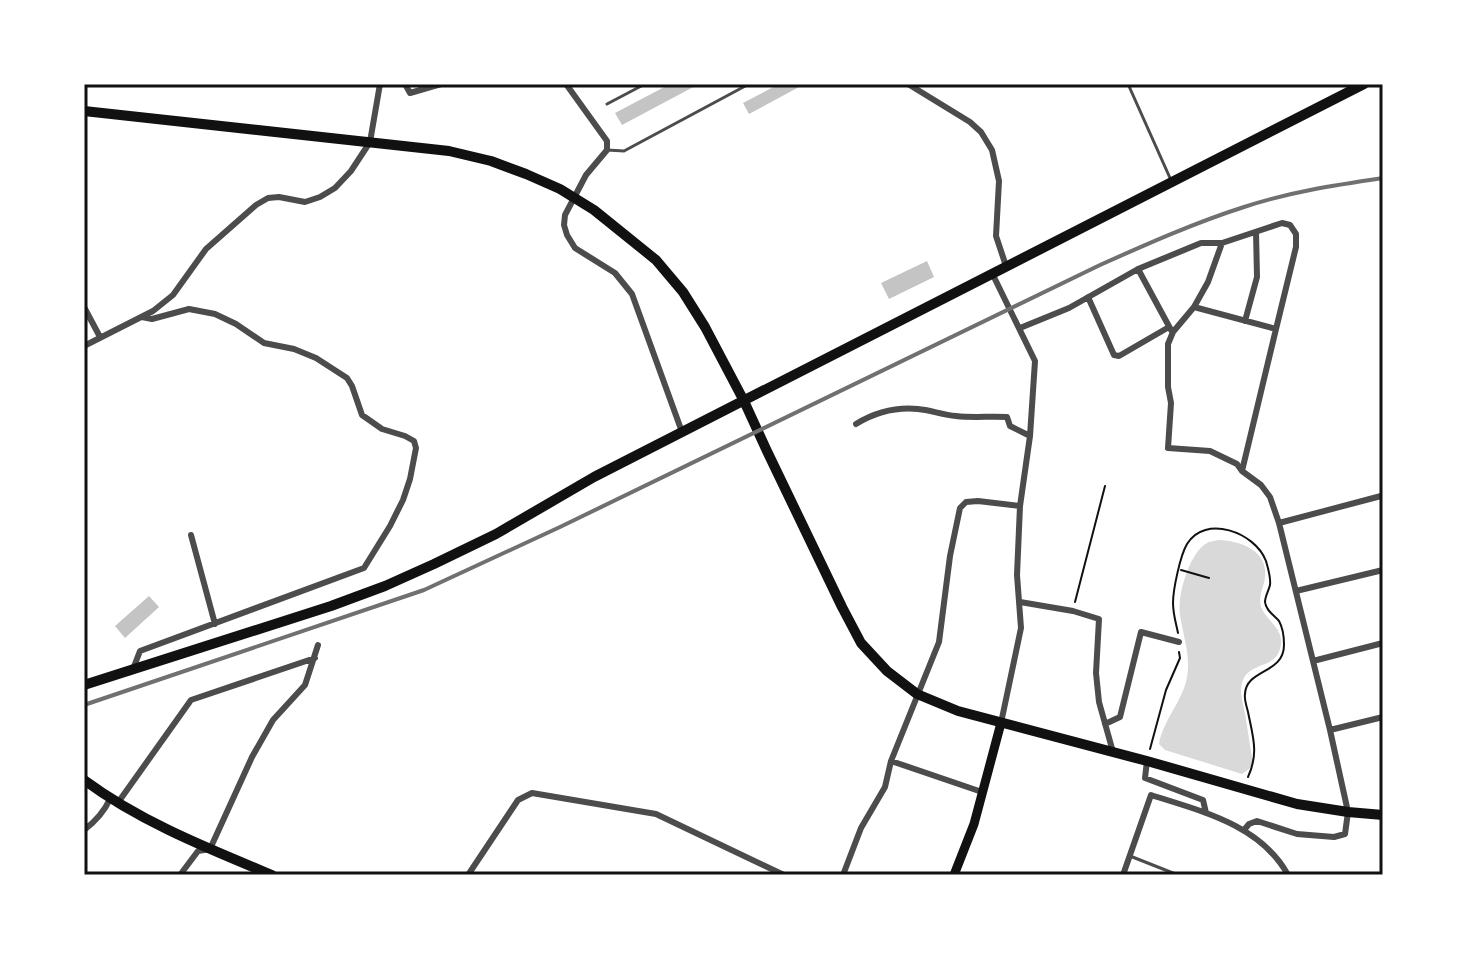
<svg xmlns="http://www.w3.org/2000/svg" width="1467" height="959" font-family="Spectral,serif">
	<rect width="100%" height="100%" fill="#fff"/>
	<path fill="#d9d9d9" d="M1219,540C1240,541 1268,550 1265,577C1264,587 1258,596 1261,607C1267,622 1286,629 1280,649C1274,671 1242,660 1241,690C1241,698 1244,707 1245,714C1248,731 1250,747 1253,763L1249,769L1242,774L1165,750L1159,744C1163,720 1183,701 1187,677C1191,656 1183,636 1180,615C1177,596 1189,553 1207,543C1210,541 1215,541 1219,540Z"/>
	<path fill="#c4c4c4" d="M670,84H699L622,125L615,113Z
		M779,84H797L799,87L749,114L743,103Z
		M927,261L934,277L889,299L881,283Z
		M149,596L159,607L125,638L115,626Z"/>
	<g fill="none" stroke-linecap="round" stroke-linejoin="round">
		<path stroke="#111" stroke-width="2" d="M1181,570L1209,578
			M1075,602L1105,486
			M1178,633C1176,623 1173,614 1173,603C1173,590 1180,556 1187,544C1205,514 1255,532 1266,561C1268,568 1271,577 1270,585C1269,590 1265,596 1265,602C1266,611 1274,615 1279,621C1283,628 1284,637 1284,645C1284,674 1246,669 1245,694C1244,700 1247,707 1248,712C1253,737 1259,753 1248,777
			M1150,749L1166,690L1180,658L1179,652"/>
		<path stroke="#4c4c4c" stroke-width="3" d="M1128,84L1170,178
			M607,104L645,84
			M607,150L624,151L749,84
			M1130,856L1178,875"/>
		<path stroke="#4c4c4c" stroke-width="6" d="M405,84L410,93L441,84
			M566,84L607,141V150L586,175L565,215L564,225L567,235L575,248L615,273L632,294L682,432
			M908,84L970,122L981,132L992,150L999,181L996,236L1006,266
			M1222,243L1208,282L1194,307L1173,332L1168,344V387L1171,403L1168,448L1210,451L1237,464L1242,471L1261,485L1270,497L1279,523L1330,730L1348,812L1345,834L1334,837L1297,834L1257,821L1249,824L1244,830
			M1138,269L1171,330
			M992,273L1035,361L1030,436L1020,506L1017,575L1021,628L1001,723
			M1088,297L1114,355L1119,356L1169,327
			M84,307L100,337
			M1194,307L1276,329L1242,471
			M1245,321L1257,277L1256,232
			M1020,328L1069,308L1138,269L1201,243H1222L1282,223L1290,225L1296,234V247L1276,329
			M84,346L153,311L173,295L206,249L256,205L268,198L279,197L305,202L320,197L335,188L351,171L370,142L380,84
			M856,424C874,413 896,407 918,409C930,410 943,415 956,416C973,418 990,416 1007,417L1010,426L1030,436
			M1279,523L1381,496L1383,497
			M191,535L215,624
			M1296,591L1383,570
			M1020,602L1073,611L1099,619L1096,673L1099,702L1113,752
			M1313,661L1383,643
			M133,669L140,651L364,568L390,526L403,500L410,479L416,448L414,441L405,436L382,429L362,415L352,386L347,378L316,358L294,349L264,343L236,324L215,314L189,309L152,319L142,317
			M1105,724L1120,717L1141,632L1179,642
			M1330,730L1383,717
			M891,761L982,792
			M1147,761L1145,778L1203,800L1206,813
			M117,804L191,700L315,658
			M84,830C96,821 104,812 110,799
			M180,875L198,851L210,849L252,757L273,720L305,685L318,645
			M468,875L518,800L532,793L656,814L784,875
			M843,875L861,828L885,787L891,761L939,642L950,556L960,508L966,502L978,501L1020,506
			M1123,875L1151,795C1201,811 1261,825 1288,875"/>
		<path stroke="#111" stroke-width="9" d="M954,875L974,824L1001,723"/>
		<path stroke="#111" stroke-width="10" d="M84,111L449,151L491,161L526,174L560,189L594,210L656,260L683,292L705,327L744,401L766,449L842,607L861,643L887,671L917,694L958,711L1147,761L1297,804L1348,812L1383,815
			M84,685L331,606L385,586L434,564L496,534L594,477L1364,84
			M84,780C141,822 207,848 272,875"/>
		<path stroke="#707070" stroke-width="4" d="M84,705L424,590L560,527L1100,265C1147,244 1194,223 1244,207C1289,192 1336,185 1383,178"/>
	</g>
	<rect width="1467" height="959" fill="none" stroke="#ffffff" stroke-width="172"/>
	<rect x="86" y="86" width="1295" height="787" fill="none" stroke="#111" stroke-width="3"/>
</svg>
